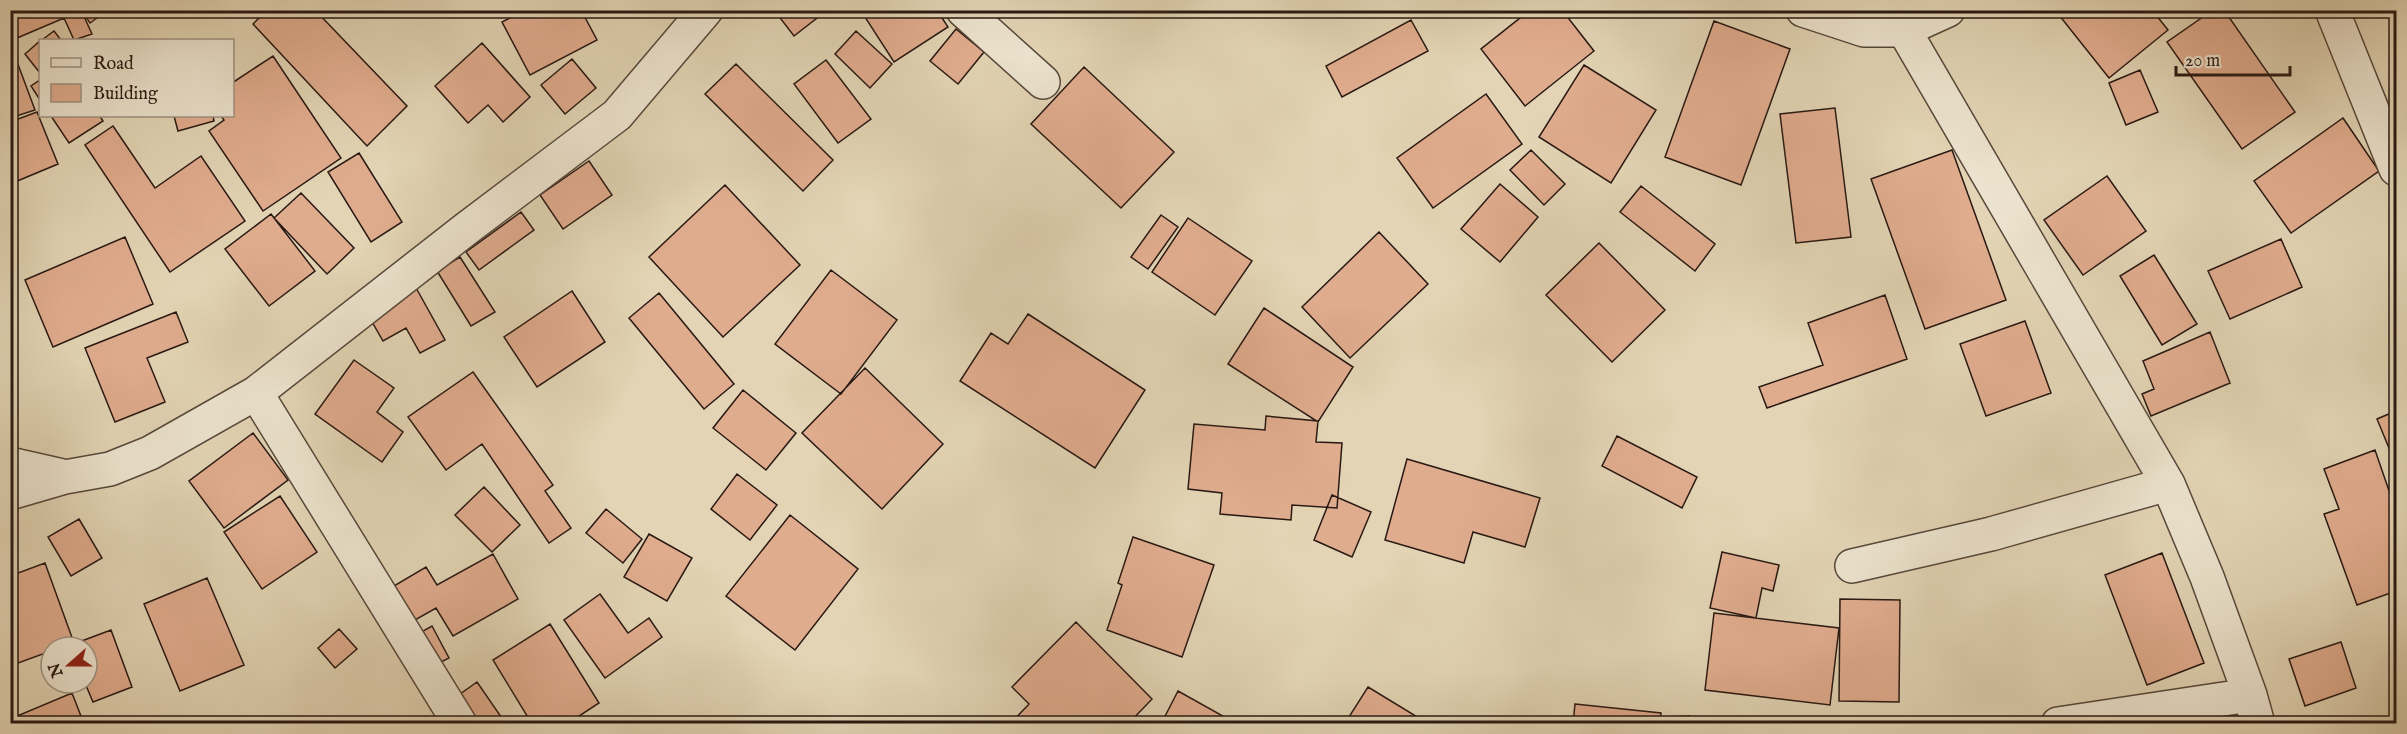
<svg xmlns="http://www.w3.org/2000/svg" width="2407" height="734" font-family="'IM FELL English',serif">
	<rect width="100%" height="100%" fill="#e2d4b4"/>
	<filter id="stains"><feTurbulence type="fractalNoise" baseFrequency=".00333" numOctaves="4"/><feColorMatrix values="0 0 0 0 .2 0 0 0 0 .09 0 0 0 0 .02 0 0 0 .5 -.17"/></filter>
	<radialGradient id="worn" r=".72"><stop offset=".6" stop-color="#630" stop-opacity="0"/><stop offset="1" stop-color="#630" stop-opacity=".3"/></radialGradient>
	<path fill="#e0ac8e" stroke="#291913" stroke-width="1.5" d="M10,10H81L92,34L74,40L64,18L10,41Z
		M81,10H108L90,23Z
		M267,10H315L407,106L367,146L253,24Z
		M525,10H581L597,40L530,75L502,22Z
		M774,10H811L817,18L794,36Z
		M869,10H937L948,27L894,62L863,14Z
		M1530,10H1562L1594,51L1525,106L1481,49Z
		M2055,10H2152L2168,30L2109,78Z
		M2213,10H2224L2295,112L2242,149L2167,42Z
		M1411,20L1428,51L1342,97L1326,66Z
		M1714,21L1790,49L1741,185L1665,157Z
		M956,29L984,52L958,84L930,61Z
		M54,31L61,40H42Z
		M856,31L892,64L870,88L835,54Z
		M40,41V73L25,54Z
		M482,43L530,97L503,122L488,105L468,123L435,86Z
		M273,56L341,158L263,211L209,131L224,120L221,116H232V83Z
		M16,59L35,110L10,118V61Z
		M572,59L596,88L565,114L541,85Z
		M826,60L871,119L838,143L794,84Z
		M736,64L833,160L803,191L705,94Z
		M1584,65L1656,110L1611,183L1539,137Z
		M1084,67L1174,152L1121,208L1031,124Z
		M2140,70L2158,112L2126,125L2109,83Z
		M40,80V100L31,86Z
		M1486,94L1522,144L1433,208L1397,158Z
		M1835,108L1851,237L1796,243L1780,114Z
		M37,112L58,164L10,184V122Z
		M51,116H100L103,121L69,143Z
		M174,116H213L214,121L178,131Z
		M2343,118L2379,171L2291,233L2254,181Z
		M113,126L155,188L201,156L245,221L170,272L85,145Z
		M1531,150L1565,184L1544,205L1510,170Z
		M1952,150L2006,300L1925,329L1871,179Z
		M359,153L402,222L371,242L328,172Z
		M589,161L612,195L563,229L540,195Z
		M2107,176L2146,231L2083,275L2044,220Z
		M1500,184L1538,217L1500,262L1461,229Z
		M725,185L800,265L723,337L649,257Z
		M1641,186L1715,244L1695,271L1620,212Z
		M301,193L354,248L327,274L274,218Z
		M521,212L534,230L479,270L466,252Z
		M271,214L315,271L269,306L225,249Z
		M1161,215L1178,227L1148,269L1131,257Z
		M1188,218L1252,261L1215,315L1152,272Z
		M1379,232L1428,284L1350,358L1302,307Z
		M125,237L153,304L53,347L25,280Z
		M2281,239L2302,287L2230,319L2208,271Z
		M1599,243L1665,310L1612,362L1546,295Z
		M2154,255L2197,324L2162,345L2120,276Z
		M460,257L495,312L471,326L437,271Z
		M831,270L897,320L841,394L775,344Z
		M415,286L445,340L420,353L406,328L383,341L367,313Z
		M572,291L605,342L537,387L504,337Z
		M659,293L734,384L704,409L629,318Z
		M1885,295L1907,359L1767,408L1759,387L1823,365L1808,323Z
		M1264,308L1353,367L1318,422L1228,364Z
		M176,312L188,342L147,358L165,402L115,422L85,348Z
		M1028,314L1145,390L1095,468L960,381L991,333L1008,344Z
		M2025,321L2051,393L1986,416L1960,344Z
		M2210,332L2230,383L2151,416L2142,394L2154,389L2143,361Z
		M354,360L394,388L377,412L403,432L382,462L315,414Z
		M865,368L943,444L882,509L802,433Z
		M473,372L553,485L545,491L571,528L549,543L482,444L446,470L408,417Z
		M743,390L796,433L766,470L713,428Z
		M2396,411V465L2377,419Z
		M1266,416L1318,421L1316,442L1342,443L1337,508L1292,505L1291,520L1220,514L1222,493L1188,489L1194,424L1265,430Z
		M253,433L288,480L224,528L189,481Z
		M1617,436L1697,477L1682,508L1602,466Z
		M2375,450L2396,511V591L2357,605L2324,514L2339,509L2324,469Z
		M1407,459L1540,498L1525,547L1473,532L1464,563L1385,540Z
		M737,474L777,505L750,540L711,509Z
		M484,487L520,525L492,552L455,515Z
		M1332,495L1371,512L1352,557L1314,540Z
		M280,496L317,552L262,589L224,532Z
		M606,509L642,539L623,563L586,533Z
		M790,515L858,569L795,650L726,596Z
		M79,519L102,558L71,576L48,537Z
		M649,534L692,558L667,601L624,577Z
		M1133,537L1214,565L1182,657L1107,630L1122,585L1118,583Z
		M1722,552L1779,565L1773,591L1762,588L1756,618L1710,608Z
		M2162,553L2204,663L2147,685L2105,575Z
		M493,554L518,599L453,636L436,608L401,628L382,593L426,567L437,585Z
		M45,563L74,643L63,647H51V651L10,666V576Z
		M207,578L244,665L180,691L144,604Z
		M600,594L628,633L649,618L662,637L605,678L564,620Z
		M1840,599L1900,600L1899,702L1839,701Z
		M1714,613L1839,628L1830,705L1705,690Z
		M1076,622L1152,699L1128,724H1010L1029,704L1012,687Z
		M550,624L599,703L567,724H532L493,660Z
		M432,626L449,658L424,671L407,640Z
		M339,629L357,649L335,668L318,648Z
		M111,630L132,687L93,702L85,683L87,647H72L71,645Z
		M2341,642L2356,688L2305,706L2289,659Z
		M477,682L506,724H474L456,697Z
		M1368,687L1419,718L1416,724H1352L1347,720Z
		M1178,691L1230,720L1228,724H1161Z
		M72,693L84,724H10V719Z
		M1575,704L1661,713L1660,724H1573Z
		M1690,716L1691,724H1666V717Z"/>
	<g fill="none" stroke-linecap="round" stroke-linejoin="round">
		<defs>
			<path id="street" d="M963,10L1043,82
				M1803,10L1864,30H1904L1948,10
				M2332,10L2396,169
				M1904,30L2168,484L2207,577L2250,695L2258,724
				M256,393L460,724
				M10,464L63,476
				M10,493L65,477L110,469L150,453L256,393L466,229L617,115L706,10
				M1852,566L1991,534L2168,484
				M2058,724L2250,695"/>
		</defs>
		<use href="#street" stroke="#57483b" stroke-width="36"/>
		<use href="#street" stroke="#ece3ce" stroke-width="33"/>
	</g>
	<rect width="2407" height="734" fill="none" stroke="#e2d4b4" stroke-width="36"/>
	<rect x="12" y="12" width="2383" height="710" fill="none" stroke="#291913" stroke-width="3"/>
	<rect x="18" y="18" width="2371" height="698" fill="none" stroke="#291913" stroke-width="1.5"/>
	<rect x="39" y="39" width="195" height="78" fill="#ece3ce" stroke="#9e9283" stroke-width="1.5"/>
	<rect x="51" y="58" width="30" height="9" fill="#ece3ce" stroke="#9e9283" stroke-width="1.5"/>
	<text x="93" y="69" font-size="18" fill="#291913">Road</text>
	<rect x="51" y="84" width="30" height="18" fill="#e0ac8e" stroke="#9e9283" stroke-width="1.5"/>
	<text x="93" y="99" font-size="18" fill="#291913">Building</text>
	<g transform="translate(69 665) rotate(249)"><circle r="28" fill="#ece3ce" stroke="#9e9283" stroke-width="1.5"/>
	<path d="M0-4.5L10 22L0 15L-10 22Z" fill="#8f2418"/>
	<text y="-9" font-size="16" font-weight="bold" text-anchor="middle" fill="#291913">N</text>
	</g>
	<path d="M2176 66v9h114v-9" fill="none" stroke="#291913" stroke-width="3"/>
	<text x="2185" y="66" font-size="18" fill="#291913" stroke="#ece3ce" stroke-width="4.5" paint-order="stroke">20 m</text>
	<rect width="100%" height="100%" filter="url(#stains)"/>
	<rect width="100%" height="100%" fill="url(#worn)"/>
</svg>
